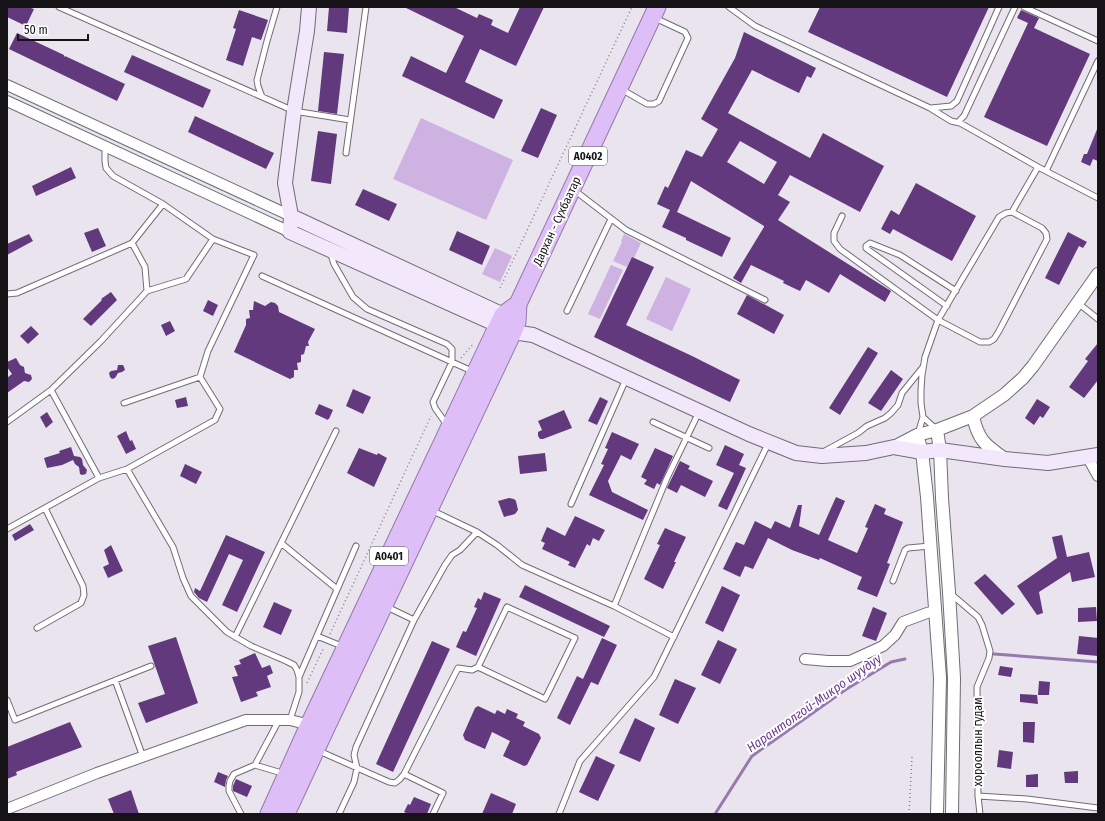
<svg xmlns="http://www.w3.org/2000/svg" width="1105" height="821" font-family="'Fira Sans Condensed',sans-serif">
	<rect width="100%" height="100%" fill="#e9e4ee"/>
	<path fill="#cdb2e2" d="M421,118L513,160L486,220L393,179Z
		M624,234L641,243L634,258L632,257L627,267L613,261L622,242L621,241Z
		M495,248L512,256L500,282L482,274Z
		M611,265L623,270L600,319L588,314Z
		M666,277L691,289L672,331L646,319Z"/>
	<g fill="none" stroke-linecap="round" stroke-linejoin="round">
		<path stroke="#9779af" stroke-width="3" d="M994,654L1098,662
			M715,814L752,756L845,690L891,662L905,659"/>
	</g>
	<path fill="#61397c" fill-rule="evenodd" d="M7,7H28L34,9L26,26L7,17Z
		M329,7H349L347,33L327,31Z
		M404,7H454L477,18L479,14L493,20L491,25L508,33L520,7H544L516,66L480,49L465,82L503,100L494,119L402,76L411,56L446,73L464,36Z
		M820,7H989L947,97L808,32Z
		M239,10L268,20L261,40L252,37L243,66L226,60L236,29L233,28Z
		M1021,10L1039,18L1034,28L1090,54L1047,146L984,117L1028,23L1017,18Z
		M744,32L816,68L811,78L807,76L799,93L752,70L728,113L810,158L823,133L884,166L860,212L790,175L778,195L790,202L778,220L891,291L885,302L840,274L829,293L806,280L800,291L783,283L784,281L751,265L741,283L733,278L764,227V226L691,181L677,212L731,238L722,257L686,240V238L662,227L670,210L657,204L665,186L668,188L686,150L702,157L718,129L701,119L735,58ZM740,141L777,162L764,184L727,162Z
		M17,33L64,55V57L65,56L125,84L117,101L9,49Z
		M324,52L344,54L337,114L318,111Z
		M132,55L211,90L203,108L124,72Z
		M541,108L557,115L538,158L521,151Z
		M195,116L274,153L266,169L188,132Z
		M1098,127V161L1093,159L1090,166L1081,162L1084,154H1087Z
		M318,131L337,134L331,184L311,181Z
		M71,167L76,178L36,196L32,186Z
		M916,183L976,216L952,261L893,229L890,234L881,229L891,210L899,215Z
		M363,189L397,204L389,221L355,205Z
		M98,228L106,246L92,252L84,233Z
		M457,231L490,246L482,265L449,250Z
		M1068,232L1087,242L1083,248L1079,246L1059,285L1045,278Z
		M29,234L33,241L7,255V244Z
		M632,257L654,267L626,325L692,356L740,380L730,402L594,337Z
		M111,292L117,300L91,326L83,319L102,300L101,299Z
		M747,295L784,315L774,334L737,314Z
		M208,300L218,305L213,316L203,311Z
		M254,301L265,306L271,302L275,303L278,306L279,312L315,329L308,342L309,346H306L304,354L301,355V362L297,363L298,370H294V377L290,379L234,352L246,325V319L250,318L249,310H253Z
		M170,321L175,331L166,336L161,325Z
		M31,326L39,334L28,344L20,336Z
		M1098,343V380L1084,398L1069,387L1088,361L1085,359Z
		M868,347L878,353L840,415L829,408Z
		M16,358L20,365L24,367L25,373L31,375L32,379L29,382L24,381L7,393V378L12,374L7,367V362Z
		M118,365H123L124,367L125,370L122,372L118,373L115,378L112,379L110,377L109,373L111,371L117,370Z
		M891,370L903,379L881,411L868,403Z
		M353,389L371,397L363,414L346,406Z
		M186,397L188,406L177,408L175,400Z
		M600,397L608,401L597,425L588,421Z
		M1037,399L1050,407L1043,418L1040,416L1034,425L1025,418Z
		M319,404L333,410L329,419H328V420L315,414V413Z
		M564,410L572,428L543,439H540L538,436V432L542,430L538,421Z
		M47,412L53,422L46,428L40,417Z
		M126,431L130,441L132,440L136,449L126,454L117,436Z
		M612,432L639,444L631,460L621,455L608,481L612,492L648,510L643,520L589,495L604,465L601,464L608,449L605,448Z
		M725,445L744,454L739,465L746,468L727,510L718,506L734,473L716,465Z
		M71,447L74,456L80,457L82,459L83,465L87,470L86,474L82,475L80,474L79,467L75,464L73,460L62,465L47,468L44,458L60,453L59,451Z
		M359,448L377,455L378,453L387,458L374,487L347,473Z
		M655,448L673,456L660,485L657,483L654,489L644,484L647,480L641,477Z
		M545,453L547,471L520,474L518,456Z
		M680,461L690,466L688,469L713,481L705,497L681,485L677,493L667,488Z
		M185,464L202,472L196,484L180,476Z
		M836,497L845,501L828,540L857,553L868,528L865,527L875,504L886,509L884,514L903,522L887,563L890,564L877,597L857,589L862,577L820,558L819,560L792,550L768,538L753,569L745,566L740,577L723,569L736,542L744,545L755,521L771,529L775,521L790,528L798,505H802L799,526L819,535Z
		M509,498L514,499L516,501L518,510L515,514L504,517L498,501Z
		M575,516L605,530L599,541L593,538L590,546L587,544L575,568L568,565L570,562L542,549L545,543L541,541L547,527L565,536Z
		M30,524L34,530L15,541L12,535Z
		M665,528L686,537L674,562H676L663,589L644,579L660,545L657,544Z
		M226,535L265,552L237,612L222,605L243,560L229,554L207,602L199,598L194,592L195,588L200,591Z
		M1062,535L1067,557L1089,552L1095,577L1072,582L1070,572L1039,592L1043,613L1037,615L1017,586L1057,558L1052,537Z
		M111,545L123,571L108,578L103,567L109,564L104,550Z
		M985,574L1015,604L1002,615L974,583Z
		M525,585L610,626L604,637L519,597Z
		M722,586L740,595L723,632L705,623Z
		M484,592L501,599L476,656L456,647L463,631L466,632L477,608L474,607L478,598L481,600Z
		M274,602L292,610L281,635L263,627Z
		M873,607L887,613L876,641L862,636Z
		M1096,607L1097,621L1078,622V608Z
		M1079,636L1098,638V656L1077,654Z
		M176,637L198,703L146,723L138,703L165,694L148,646Z
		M602,638L617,645L598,685L591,682L570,725L557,718L577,676L583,679Z
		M718,640L737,649L720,684L701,675Z
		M432,641L450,649L393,772L376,764Z
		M255,653L262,668L270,665L273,673L267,676L271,687L256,692L258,696L241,702L232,677L238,676L234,666L241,664L239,660Z
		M1000,666L1013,668L1011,677L998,675Z
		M675,679L696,688L678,724L659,715Z
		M1039,681L1050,682L1049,695H1038Z
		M1020,694L1037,695L1038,704L1020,702Z
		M478,706L495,714L497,710L505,714L507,709L518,714L516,718L525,722L523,726L539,734L541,738L527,765L524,766L503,756L510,741L492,732L485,749L465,740L463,735L475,708Z
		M635,718L655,728L640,762L619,753Z
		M70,722L82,747L16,772L17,775L7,779V747Z
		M1023,722H1035L1034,743L1023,742Z
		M999,750L1013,752L1011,769L997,767Z
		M596,756L615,765L598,801L579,792Z
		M1078,771V783H1065L1064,772Z
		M218,772L228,776L226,780L225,787L214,782Z
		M1038,774V787H1026V775Z
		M236,779L252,786L247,797L233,791V786Z
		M131,790L139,814H114L108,799Z
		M491,793L516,804L512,814H482Z
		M414,797L431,804L427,814H409L404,812L408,804L410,805Z"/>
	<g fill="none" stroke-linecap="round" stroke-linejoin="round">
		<defs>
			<path id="service" d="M59,7L294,111L350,120
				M729,7L755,26L930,108L951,121L960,123L969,128L1038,167
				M1024,7L1098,41
				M621,89L647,104H654L659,101L688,38L685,32L655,18
				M262,97L258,86L257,80L267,41L277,7
				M931,108L951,106L957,101L999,7
				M960,123V120L964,116L1015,7
				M346,153L366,7
				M1046,171L1098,61
				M574,190L626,230L765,300
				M842,216L834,233V241L840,249L938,320L980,342H989L994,339L999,331L1047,239L1046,233L1042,228L1012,212
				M330,252L334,264L353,297L367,309L447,344L452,349V362L433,402L435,408L447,425
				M262,276L474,372
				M147,291L186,279L213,239
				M7,294L17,293L132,243
				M1078,303L1098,319
				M947,306L867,249L866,248V246L870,243L900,255L956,291
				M567,311L611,219
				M51,390L99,478
				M124,403L200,377
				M923,417L936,429
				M7,422L51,390L101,341L147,291L145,267L132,243L163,204
				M653,422L709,448
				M918,434L923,417L921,403V390L922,375L925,357L938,320L999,217L1006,213L1012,212L1038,167L1098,198
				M825,451L858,433L867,426L885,418L891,413L898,405L902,393L923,367
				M127,469L173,547L183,578L191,596L227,632L251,646L286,661L294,665L297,670L299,677V692L290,720
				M571,504L626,379
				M431,510L477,532L497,545L522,565L614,606L674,637
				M7,529L99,478L127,469L215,420L220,409L200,377L208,351L254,255L213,239L163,204L113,176L106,168L105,161V146
				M281,543L337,589
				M893,581L905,550L908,548L930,546
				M951,594L978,617L982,625L990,651L989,658L977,687L978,796L980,814
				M614,606L667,478L699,412
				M387,607L414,620
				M37,628L81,603L84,595L83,586L45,508
				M317,636L344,647
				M235,637L336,431
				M299,677L356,546
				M115,680L143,757
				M7,700L15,720L151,666
				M319,751L389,782L395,783L400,779L404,774L458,668L472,670L478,667L507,607L575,638L545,699L478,667
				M255,765L285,774
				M404,774L443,793L433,814
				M978,796L1027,799L1098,808
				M241,814L229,791V786L230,781L234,774L255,765L279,720
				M339,814L354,782L357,768L354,755L356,747L414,620L445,565L452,555L460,550L477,532
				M559,814L580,761L654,677L768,444"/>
			<path id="minor" d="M7,85L291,216
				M7,101L290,232
				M1088,458L1098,476
				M805,659L828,661H850L883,646L895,635L903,622L927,613L936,611
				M7,809L97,773L246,720H290L314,726"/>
			<path id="tertiary" d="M973,416C978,440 985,445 1005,459
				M937,430L940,450L942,498L949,592L954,678L952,814
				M917,435L922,452L927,497L940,678L937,814
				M894,447L917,435L937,430L973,416L1004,395L1023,378L1033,366L1098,274"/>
			<path id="secondary" d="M309,7L307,31L294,111L285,183L291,216L290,232L513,332L533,335L749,434L796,453L822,456L866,453L894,447L922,452L940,450L1005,459L1048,463L1098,455
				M291,216L512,319"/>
			<path id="trunk" d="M269,814L309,725L498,325L503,315L518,304
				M286,814L325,730L513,332L517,322L518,304L657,7"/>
		</defs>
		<use href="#service" stroke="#716c74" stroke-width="7"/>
		<use href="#minor" stroke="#716c74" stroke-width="12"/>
		<use href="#tertiary" stroke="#716c74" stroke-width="14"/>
		<use href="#secondary" stroke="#716c74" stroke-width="16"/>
		<use href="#trunk" stroke="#9278a7" stroke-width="19"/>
		<path stroke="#868289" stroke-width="1.5" stroke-dasharray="1 3" stroke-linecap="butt" d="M500,288L632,7
			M461,358L474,343
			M330,634L431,416
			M307,683L324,647
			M909,814L912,757"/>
		<use href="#service" stroke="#fff" stroke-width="5"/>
		<use href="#minor" stroke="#fff" stroke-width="10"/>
		<use href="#tertiary" stroke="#fff" stroke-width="12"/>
		<use href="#secondary" stroke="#f3e7fc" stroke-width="14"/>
		<use href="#trunk" stroke="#debef7" stroke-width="17"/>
	</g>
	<g text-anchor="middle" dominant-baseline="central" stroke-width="4" stroke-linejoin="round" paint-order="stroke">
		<g fill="#fff" stroke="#5b5a5c" stroke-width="1">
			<rect x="569" y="147" width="38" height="18" rx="3"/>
			<rect x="370" y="547" width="38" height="18" rx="3"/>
		</g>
		<g font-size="11" font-weight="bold" fill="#151316">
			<text x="588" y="156">A0402</text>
			<text x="389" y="556">A0401</text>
		</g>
		<g font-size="12" fill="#151316" stroke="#fff">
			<text transform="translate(557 221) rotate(-65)">Дархан - Сүхбаатар</text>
			<text transform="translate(978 742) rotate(-90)">хорооллын гудам</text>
		</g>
		<g font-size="13" font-style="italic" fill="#6c378e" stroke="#fff">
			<text transform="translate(814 703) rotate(-35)">Нарантолгой-Микро шуудуу</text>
		</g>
	</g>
	<rect width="1105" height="821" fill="none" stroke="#151316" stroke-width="16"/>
	<path d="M18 34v6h70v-6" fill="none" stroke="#151316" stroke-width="2"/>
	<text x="24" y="34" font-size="12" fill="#151316" stroke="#ffffff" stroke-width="3" paint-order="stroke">50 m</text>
</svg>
